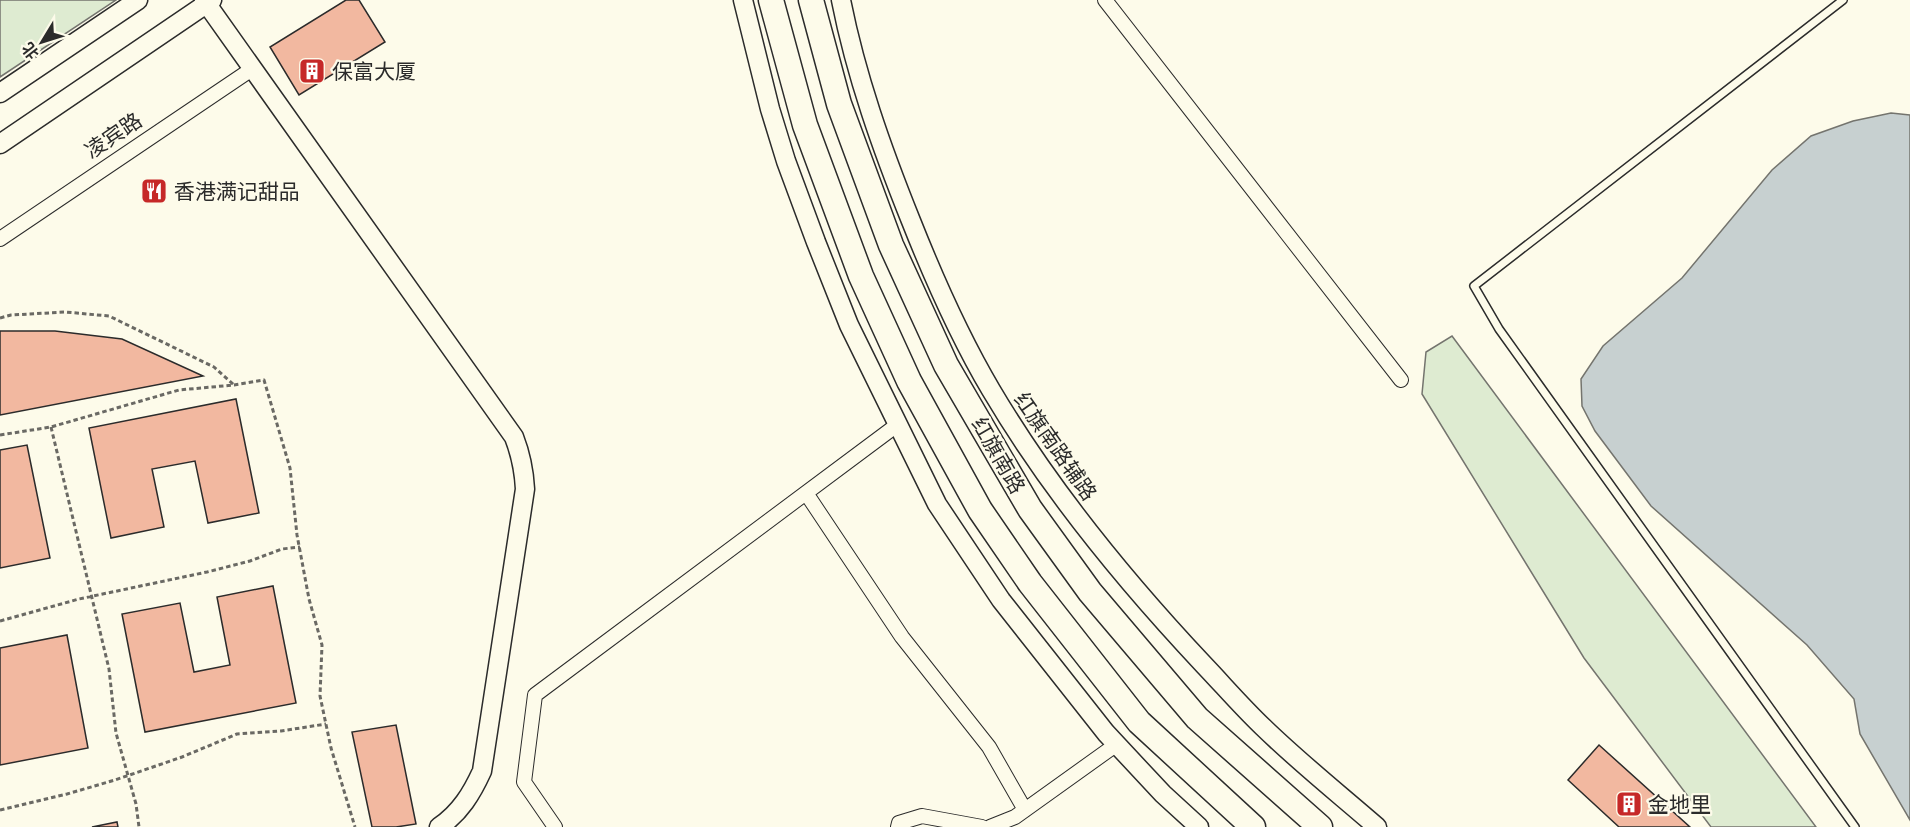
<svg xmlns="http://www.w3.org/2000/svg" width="1910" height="827" font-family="Quicksand,'Noto Sans SC',sans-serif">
	<rect width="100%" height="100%" fill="#fdfbea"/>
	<path fill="#deebd1" stroke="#74746e" stroke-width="1.5" d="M0,0H116L0,77Z
		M1452,336L1816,827H1711L1584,658L1422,394L1426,352Z"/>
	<path fill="#c7d0d0" stroke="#74746e" stroke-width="1.5" d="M1891,113L1910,115V820L1860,734L1854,699L1807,645L1651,506L1595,431L1582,406L1581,379L1603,346L1682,278L1772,170L1811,136L1853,121Z"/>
	<path fill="#f2b8a0" stroke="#2b2b2b" stroke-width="1.5" d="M346,0H359L385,42L299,95L270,47Z
		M0,331H55L122,339L203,376L0,415Z
		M236,399L259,513L208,523L195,461L152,469L164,527L111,538L89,428Z
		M27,445L50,558L0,568V450Z
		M273,586L296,703L145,732L122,614L180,603L194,672L230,665L217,597Z
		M67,635L88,748L0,765V648Z
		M396,725L416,824L396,827H372L352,732Z
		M1599,745L1690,827H1619L1568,780Z
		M117,822L118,827H92Z"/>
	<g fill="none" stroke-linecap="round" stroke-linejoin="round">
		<defs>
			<path id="lane" d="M1843,0L1474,286L1499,329L1855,827"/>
			<path id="street" d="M1105,0L1401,380
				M0,239L252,69
				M806,493L902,637L989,747L1025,810
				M555,827L524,782L535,695L897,425
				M898,827L899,823L922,816L982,827
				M990,827L1015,817L1117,744"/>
			<path id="secondary" d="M204,0L514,437C521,455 524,470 525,489L482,771C472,793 460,813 439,827
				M743,0L770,109L786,161L816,242L849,325L937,504L1001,600L1106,733L1163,794L1199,827
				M841,0C856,76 882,149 911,221C934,279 959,336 991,390C1050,490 1125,581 1204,665C1224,686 1242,707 1263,727C1299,762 1339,794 1377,827
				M0,93L138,0
				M0,144L212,0"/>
			<path id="highway" d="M771,0L805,125L861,276L909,381L980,510L1030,583L1139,722L1253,827
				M811,0L839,104L891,245L946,365L1030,509L1090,592L1197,718L1320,827"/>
		</defs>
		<use href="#lane" stroke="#2b2b2b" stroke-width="10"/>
		<use href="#street" stroke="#2b2b2b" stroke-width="16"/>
		<use href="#secondary" stroke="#2b2b2b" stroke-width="21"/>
		<use href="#highway" stroke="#2b2b2b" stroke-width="27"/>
		<path stroke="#6a6964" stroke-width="3" stroke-dasharray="4.5 3" stroke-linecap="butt" d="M0,318L11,315L65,312L109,316L214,367L234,385
			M51,427L109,669L116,733L136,804L139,827
			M0,435L51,427L179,390L234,385L264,380L290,468L297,535L309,599L322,645L320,696L331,748L355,827
			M0,621L79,599L207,572L250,561L282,549L300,547
			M0,810L67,794L115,780L182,757L237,734L281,731L326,724"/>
		<use href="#lane" stroke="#fdfbea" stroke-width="7"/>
		<use href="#street" stroke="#fdfbea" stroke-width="14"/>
		<use href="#secondary" stroke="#fdfbea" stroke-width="18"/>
		<use href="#highway" stroke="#fdfbea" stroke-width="24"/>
	</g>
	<defs>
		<symbol id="building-square" viewBox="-11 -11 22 22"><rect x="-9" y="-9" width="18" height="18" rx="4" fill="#c62828" stroke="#fdfbea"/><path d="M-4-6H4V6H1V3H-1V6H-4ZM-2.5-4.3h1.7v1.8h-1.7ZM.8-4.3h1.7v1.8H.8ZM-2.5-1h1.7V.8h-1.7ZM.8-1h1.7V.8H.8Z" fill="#fff"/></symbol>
		<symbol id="restaurant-square" viewBox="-11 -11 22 22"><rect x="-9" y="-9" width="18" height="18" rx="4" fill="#c62828" stroke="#fdfbea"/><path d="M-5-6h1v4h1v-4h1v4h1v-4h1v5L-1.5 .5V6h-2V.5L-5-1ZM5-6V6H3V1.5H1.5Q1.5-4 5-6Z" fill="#fff"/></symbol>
	</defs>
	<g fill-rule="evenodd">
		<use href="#building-square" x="297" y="56" width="30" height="30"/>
		<use href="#restaurant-square" x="139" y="176" width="30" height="30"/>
		<use href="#building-square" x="1614" y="789" width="30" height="30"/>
	</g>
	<g text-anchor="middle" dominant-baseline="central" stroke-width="4.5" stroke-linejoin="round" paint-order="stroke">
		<g font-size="21" fill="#2b2b2b" stroke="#fdfbea" text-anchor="start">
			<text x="332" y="71">保富大厦</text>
			<text x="174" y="191">香港满记甜品</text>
			<text x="1648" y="804">金地里</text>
		</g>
		<g font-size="21" fill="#2b2b2b" stroke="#fdfbea">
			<text transform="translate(113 135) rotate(-34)">凌宾路</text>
			<text transform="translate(1056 446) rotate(55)">红旗南路辅路</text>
			<text transform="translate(999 455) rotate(60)">红旗南路</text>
		</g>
	</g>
	<g transform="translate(42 42) rotate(232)" stroke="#fdfbea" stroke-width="4.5" paint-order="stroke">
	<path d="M0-4.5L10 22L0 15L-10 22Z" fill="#2b2b2b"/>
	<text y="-9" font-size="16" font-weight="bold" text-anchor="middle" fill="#2b2b2b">北</text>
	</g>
</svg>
